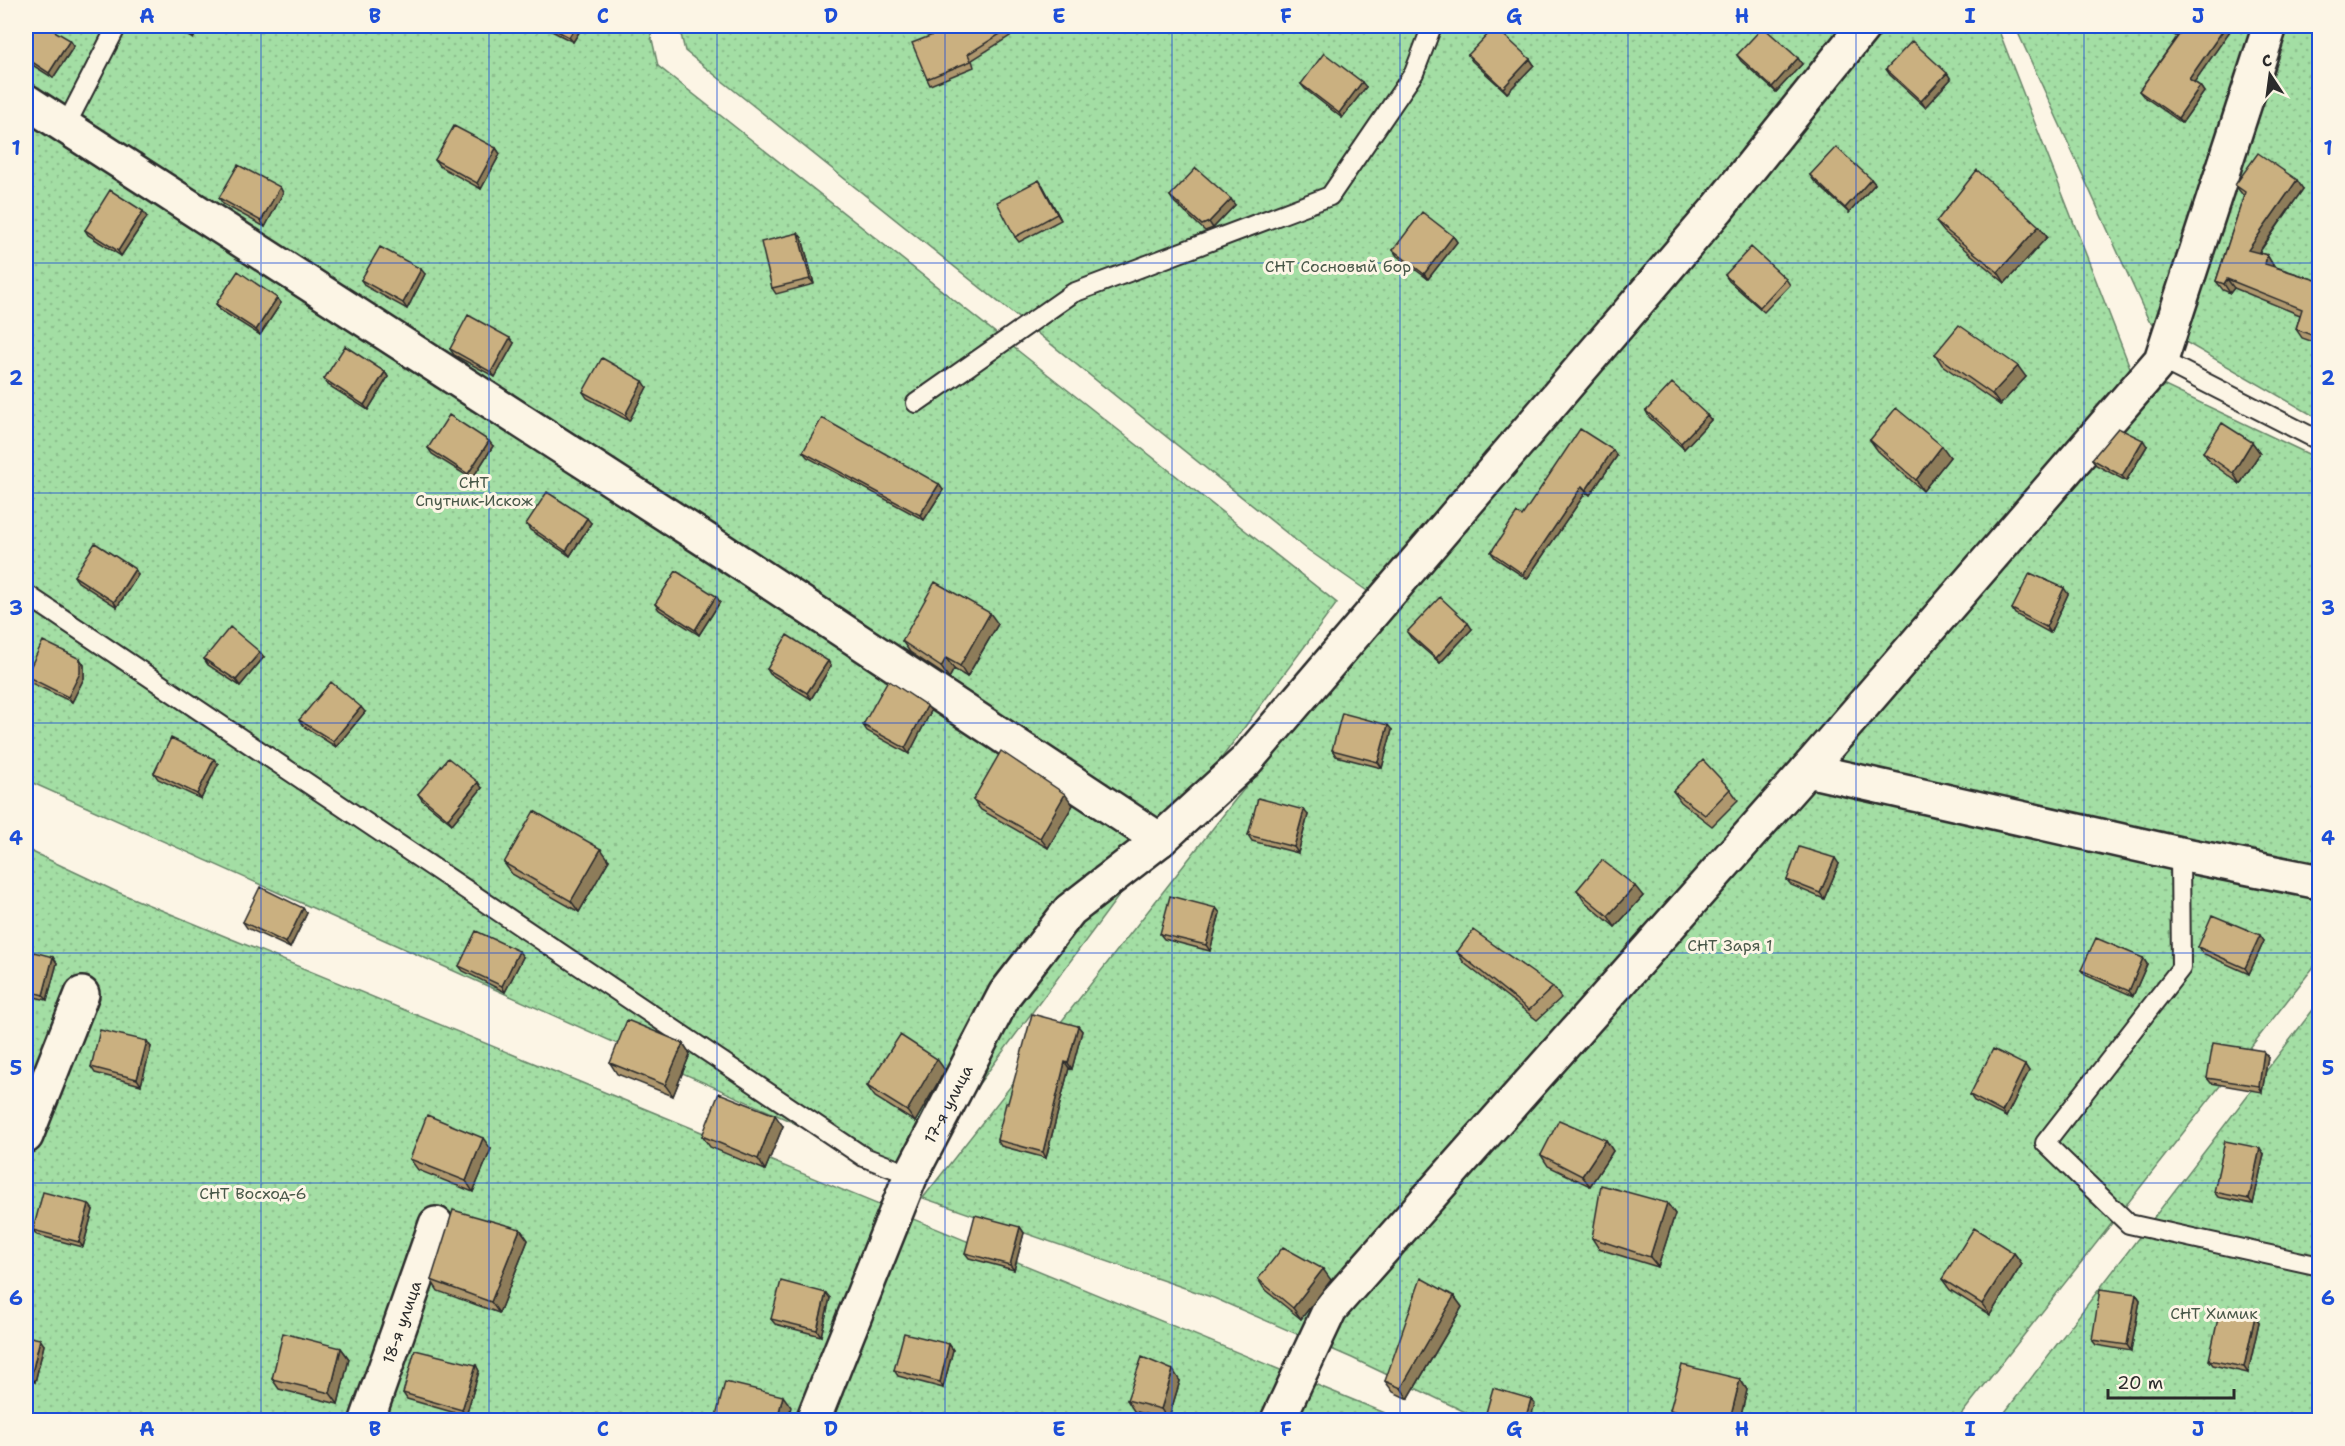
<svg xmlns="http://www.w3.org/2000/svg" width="2345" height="1446" font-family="'Shantell Sans',sans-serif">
	<defs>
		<pattern id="green-dots" width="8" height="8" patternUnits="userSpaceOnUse" patternTransform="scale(1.5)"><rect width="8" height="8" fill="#a3dea4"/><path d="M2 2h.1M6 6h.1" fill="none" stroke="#8cbf8d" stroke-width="1.8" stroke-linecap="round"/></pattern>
	</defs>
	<rect width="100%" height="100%" fill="#fcf5e5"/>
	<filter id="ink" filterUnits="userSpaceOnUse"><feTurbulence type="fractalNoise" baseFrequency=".0167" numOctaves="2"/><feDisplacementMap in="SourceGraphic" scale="12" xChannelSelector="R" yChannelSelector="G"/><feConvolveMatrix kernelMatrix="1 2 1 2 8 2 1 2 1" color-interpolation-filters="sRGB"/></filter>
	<g filter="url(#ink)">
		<path fill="url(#green-dots)" stroke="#678468" stroke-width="1.5" d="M26,26H649L658,66L1337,603L911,1175L26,780Z
			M679,26H1853L1376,597L1308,550L685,51Z
			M1871,26H1997L2131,370L2319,459L2320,959L1957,1420H1482L1352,1358L1214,1298L923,1198L1235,800L1721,218Z
			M2015,26H2319V419L2149,321Z
			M26,849L115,891L1402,1420H26Z
			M2319,1002V1420H1999Z"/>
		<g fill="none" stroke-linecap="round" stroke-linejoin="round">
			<defs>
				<path id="lane" d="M65,127L117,26
					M2161,360L2320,441
					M916,403L1073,293L1330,196L1414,73L1432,26
					M26,594L864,1157L911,1175
					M2180,854L2181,968L2045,1143L2129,1224L2320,1266"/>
				<g id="street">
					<path d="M26,101L712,544L1160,840"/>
					<path d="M1807,770L2180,854L2320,882"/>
					<path d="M26,1136L82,994"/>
					<path id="s1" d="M367,1420L436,1224"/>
					<path id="s2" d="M813,1420L911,1175L1005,994L1070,910L1160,840L1246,761L1718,208L1864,26"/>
					<path d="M1278,1420L1330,1309L1807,770L2161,360L2270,26"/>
				</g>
			</defs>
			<use href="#lane" stroke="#2b2b2b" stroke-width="22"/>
			<use href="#street" stroke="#2b2b2b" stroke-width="38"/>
			<use href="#lane" stroke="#fcf5e5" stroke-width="18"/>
			<use href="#street" stroke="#fcf5e5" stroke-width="33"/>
		</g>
		<path fill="#ae976e" stroke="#2b2b2b" stroke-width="1.5" d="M26,26L74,46L53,78L26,61Z
			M170,26H200L193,39Z
			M542,26H583L573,42Z
			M956,26H1026L972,60L974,67L930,85L927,79Z
			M2167,27L2232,28L2194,82L2200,86L2204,92L2182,123L2143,96L2139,91L2177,37L2171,33Z
			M1468,55L1530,59L1534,65L1507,93L1472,61Z
			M1737,55L1802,64L1776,92L1741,61Z
			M1886,69L1951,79L1925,107L1890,75Z
			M1301,84L1366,87L1342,118L1305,89Z
			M496,148L500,154L481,189L439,166L435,160Z
			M1810,175L1871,179L1875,184L1849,213L1814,181Z
			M2235,185L2303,189L2259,253L2267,255L2273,265V266L2319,281V344L2302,338L2296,329L2300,315L2234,288L2230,293L2223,290L2216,281L2244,196L2242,194Z
			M1043,186L1061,220L1019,242L1015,237Z
			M280,187L283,193L265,227L223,204L219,198Z
			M1170,196L1235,205L1213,228L1205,231L1174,202Z
			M147,217L121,256L88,235L85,230Z
			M1936,222L2039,226L2047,237L2005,283L1944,232Z
			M798,233L802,238L814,284L776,294L772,288Z
			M1453,236L1457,242L1428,279L1397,256L1393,250Z
			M425,274L407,309L365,286L361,280Z
			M1725,275L1786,279L1790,285L1764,312L1729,281Z
			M277,298L281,303L260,335L220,310L216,304Z
			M514,343L495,377L454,355L450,349Z
			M1935,354L2026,377L2000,405L1942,365Z
			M385,372L388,377L368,410L328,385L324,379Z
			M647,387L629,421L587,398L583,392Z
			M1646,411L1711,420L1684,449L1649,417Z
			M1870,440L1950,457L1923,491L1878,451Z
			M2252,442L2260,453L2240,484L2210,462L2203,452Z
			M493,446L472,479L432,454L428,448Z
			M2147,446L2126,481L2096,465L2092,459Z
			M803,452L943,490L924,520L807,457Z
			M1617,456L1590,495L1586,492L1527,579L1495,558L1491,552Z
			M591,523L570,556L530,530L526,524Z
			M135,569L138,575L117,607L78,582L74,576Z
			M2068,594L2050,633L2015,614L2012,609Z
			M720,602L699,635L659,610L655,604Z
			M998,624L967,677L954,669L949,678L910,652L902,641Z
			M1472,629L1440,663L1411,638L1407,632Z
			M264,657L240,686L208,665L204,659Z
			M80,659L84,665V678L72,702L29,682L26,676Z
			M828,661L831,666L811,699L770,674L767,669Z
			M931,711L909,754L867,731L863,725Z
			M365,712L336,747L303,726L299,720Z
			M1392,730L1382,768L1336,756L1332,750Z
			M218,764L201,799L158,779L154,773Z
			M482,788L452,824L422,800L418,794Z
			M1730,789L1738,800L1712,826L1681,802L1673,791Z
			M973,800L1073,805L1048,848L981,810Z
			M1308,815L1298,853L1252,841L1248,835Z
			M609,860L579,912L512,874L504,863Z
			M1839,864L1824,899L1791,885L1787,880Z
			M1577,890L1643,896L1615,927L1584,901Z
			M1216,908L1220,913L1210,951L1164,939L1160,934Z
			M307,913L290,948L247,928L243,922Z
			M2264,941L2249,974L2202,953L2198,947Z
			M26,950L57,963L47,1000L26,995Z
			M1457,952L1553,987L1561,998L1537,1020L1464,963Z
			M523,957L505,992L463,971L459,966Z
			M2143,958L2147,964L2133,996L2085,975L2081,970Z
			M1078,1026L1082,1031L1072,1069L1069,1068L1046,1158L1001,1146L997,1140L1008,1103Z
			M683,1043L690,1054L673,1096L617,1074L610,1063Z
			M151,1047L141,1085L95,1073L91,1067Z
			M2268,1057L2262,1092L2211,1083L2207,1078Z
			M2025,1065L2029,1071L2006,1117L1974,1101L1970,1095Z
			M945,1070L915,1122L875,1097L867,1086Z
			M783,1126L765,1170L710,1147L702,1136Z
			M1606,1140L1613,1151L1590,1186L1548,1166L1541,1155Z
			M491,1149L473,1192L418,1170L410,1159Z
			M2264,1154L2253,1204L2218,1197L2214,1192Z
			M1667,1203L1675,1214L1658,1267L1599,1249L1592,1238Z
			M93,1210L83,1247L37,1235L33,1230Z
			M1020,1227L1024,1233L1014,1270L969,1258L965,1253Z
			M520,1229L528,1240L499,1313L438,1291L431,1280Z
			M2014,1253L2022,1264L1990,1315L1950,1290L1942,1279Z
			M1258,1279L1331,1280L1301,1319L1265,1290Z
			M2136,1294L2140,1300L2131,1351L2096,1345L2092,1340Z
			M1454,1296L1462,1307L1408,1399L1393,1392L1385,1381Z
			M830,1298L821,1336L775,1324L771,1319Z
			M2255,1316L2259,1322L2248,1373L2213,1365L2209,1360Z
			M26,1336L44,1345L35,1382L26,1380Z
			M949,1344L953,1350L943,1388L898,1376L894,1370Z
			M341,1348L349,1359L338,1404L279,1389L272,1379Z
			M476,1365L479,1371L466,1416L407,1399L403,1393Z
			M1740,1379L1747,1390L1740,1420H1678L1670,1410Z
			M1180,1381L1168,1420L1134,1411L1127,1400Z"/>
		<path fill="#8d7b5a" stroke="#2b2b2b" stroke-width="1.5" d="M193,26H200L193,39L189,33Z
			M576,26H583L573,42L569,37Z
			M2226,26H2231L2232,28L2193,84L2189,79Z
			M70,40L74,46L53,78L49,73Z
			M1798,58L1802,64L1776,92L1772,87Z
			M1530,59L1534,65L1507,93L1503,88Z
			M1947,73L1951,79L1925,107L1921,101Z
			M1362,82L1366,87L1342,118L1339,113Z
			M2200,86L2204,92L2182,123L2178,118Z
			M496,148L500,154L481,189L477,183Z
			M1871,179L1875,184L1849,213L1845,208Z
			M1039,180L1043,186L1061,220L1057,214Z
			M2297,180L2303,189L2254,259L2248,250Z
			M280,187L283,193L265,227L261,221Z
			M1231,199L1235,205L1213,228L1209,222Z
			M143,211L147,217L121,256L118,251Z
			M2039,226L2047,237L2005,283L1998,272Z
			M798,233L802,238L814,284L810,279Z
			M1453,236L1457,242L1428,279L1424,274Z
			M2267,255L2273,265L2271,273L2265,264Z
			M421,269L425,274L407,309L403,303Z
			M2227,279L2234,288L2230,293L2224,284Z
			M277,298L281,303L260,335L256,330Z
			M510,338L514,343L495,377L491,372Z
			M2018,366L2026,377L2000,405L1992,394Z
			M385,372L388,377L368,410L364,405Z
			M643,381L647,387L629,421L625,415Z
			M1707,415L1711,420L1684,449L1681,443Z
			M2143,440L2147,446L2126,481L2122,476Z
			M489,441L493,446L472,479L468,474Z
			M2252,442L2260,453L2240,484L2233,473Z
			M1942,446L1950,457L1923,491L1916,480Z
			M1613,450L1617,456L1590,495L1586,490Z
			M939,484L943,490L924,520L920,515Z
			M1582,486L1586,492L1527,579L1523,574Z
			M587,518L591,523L570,556L566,551Z
			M135,569L138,575L117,607L114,602Z
			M2064,588L2068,594L2050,633L2046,627Z
			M716,596L720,602L699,635L695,630Z
			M990,613L998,624L967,677L960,666Z
			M1468,623L1472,629L1440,663L1436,658Z
			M260,652L264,657L240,686L236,680Z
			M946,658L954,669L949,678L941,667Z
			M80,659L84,665V678L72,702L68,697Z
			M828,661L831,666L811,699L807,693Z
			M927,706L931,711L909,754L905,748Z
			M361,707L365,712L336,747L333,741Z
			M1388,725L1392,730L1382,768L1378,762Z
			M214,759L218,764L201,799L197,794Z
			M478,782L482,788L452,824L448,819Z
			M1065,794L1073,805L1048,848L1040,838Z
			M1304,810L1308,815L1298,853L1294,847Z
			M601,849L609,860L579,912L571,901Z
			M1835,858L1839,864L1824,899L1820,893Z
			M1635,886L1643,896L1615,927L1608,916Z
			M303,908L307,913L290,948L286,943Z
			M1216,908L1220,913L1210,951L1206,945Z
			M2260,935L2264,941L2249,974L2245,968Z
			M519,951L523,957L505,992L502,986Z
			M53,957L57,963L47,1000L43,995Z
			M2143,958L2147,964L2133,996L2129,991Z
			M1078,1026L1082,1031L1072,1069L1068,1063Z
			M147,1041L151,1047L141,1085L137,1079Z
			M683,1043L690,1054L673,1096L665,1085Z
			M2264,1051L2268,1057L2262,1092L2259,1086Z
			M937,1059L945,1070L915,1122L907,1111Z
			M1065,1062L1069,1068L1046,1158L1043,1152Z
			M2025,1065L2029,1071L2006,1117L2002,1112Z
			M775,1115L783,1126L765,1170L758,1159Z
			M483,1138L491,1149L473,1192L466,1181Z
			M1606,1140L1613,1151L1590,1186L1582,1176Z
			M2260,1148L2264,1154L2253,1204L2249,1199Z
			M1667,1203L1675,1214L1658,1267L1650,1257Z
			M89,1204L93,1210L83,1247L79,1242Z
			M1020,1227L1024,1233L1014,1270L1010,1265Z
			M520,1229L528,1240L499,1313L491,1302Z
			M2014,1253L2022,1264L1990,1315L1982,1304Z
			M1323,1269L1331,1280L1301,1319L1293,1308Z
			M826,1293L830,1298L821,1336L817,1330Z
			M2136,1294L2140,1300L2131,1351L2127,1345Z
			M1454,1296L1462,1307L1408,1399L1401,1388Z
			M2255,1316L2259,1322L2248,1373L2244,1367Z
			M40,1339L44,1345L35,1382L31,1377Z
			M949,1344L953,1350L943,1388L940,1382Z
			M341,1348L349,1359L338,1404L330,1393Z
			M476,1365L479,1371L466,1416L462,1410Z
			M1173,1370L1180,1381L1168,1420L1161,1409Z
			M1740,1379L1747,1390L1740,1420H1730Z
			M783,1396L791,1407L788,1420H777Z
			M1531,1399L1535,1404L1530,1420H1525Z"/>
		<path fill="#cab080" stroke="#2b2b2b" stroke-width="1.5" d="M26,26H46L70,40L49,73L26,58Z
			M176,26H193L189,33Z
			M548,26H576L569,37Z
			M956,26H1013L968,54L971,61L927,79L912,43Z
			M2169,26H2226L2189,79L2200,86L2178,118L2139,91L2179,35L2167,27Z
			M1495,27L1530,59L1503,88L1468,55Z
			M1763,27L1798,58L1772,87L1737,55Z
			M1912,41L1947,73L1921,101L1886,69Z
			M1324,53L1362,82L1339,113L1301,84Z
			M454,126L496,148L477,183L435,160Z
			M1836,147L1871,179L1845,208L1810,175Z
			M2258,153L2297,180L2248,250L2267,255L2265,264L2319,281V338L2296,329L2302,309L2227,279L2224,284L2216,281L2245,192L2235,185Z
			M238,165L280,187L261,221L219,198Z
			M1196,168L1231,199L1209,222L1202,225L1170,196Z
			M1977,170L2039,226L1998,272L1936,222Z
			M1039,180L1057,214L1015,237L997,202Z
			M110,190L143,211L118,251L85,230Z
			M1422,212L1453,236L1424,274L1393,250Z
			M798,233L810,279L772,288L761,242Z
			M380,247L421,269L403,303L361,280Z
			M1751,247L1786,279L1760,307L1725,275Z
			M238,271L277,298L256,330L216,304Z
			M468,315L510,338L491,372L450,349Z
			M1959,325L2018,366L1992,394L1935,354Z
			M345,346L385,372L364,405L324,379Z
			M602,358L643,381L625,415L583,392Z
			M1672,383L1707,415L1681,443L1646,411Z
			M1896,408L1942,446L1916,480L1870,440Z
			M449,415L489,441L468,474L428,448Z
			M822,418L939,484L920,515L803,452Z
			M2222,423L2252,442L2233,473L2203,452Z
			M2118,428L2143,440L2122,476L2092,459Z
			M1580,429L1613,450L1586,490L1582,486L1523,574L1491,552L1517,513L1522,516Z
			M547,492L587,518L566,551L526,524Z
			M95,543L135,569L114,602L74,576Z
			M676,571L716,596L695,630L655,604Z
			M2030,573L2064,588L2046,627L2012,609Z
			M935,582L990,613L960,666L946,658L941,667L902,641Z
			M1440,597L1468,623L1436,658L1407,632Z
			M230,627L260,652L236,680L204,659Z
			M787,635L828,661L807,693L767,669Z
			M43,641L80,659V673L68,697L26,676Z
			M888,680L927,706L905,748L863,725Z
			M331,682L361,707L333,741L299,720Z
			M1342,713L1388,725L1378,762L1332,750Z
			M171,738L214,759L197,794L154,773Z
			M1001,751L1065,794L1040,838L973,800Z
			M448,758L478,782L448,819L418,794Z
			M1703,760L1730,789L1705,815L1673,791Z
			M1258,798L1304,810L1294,847L1248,835Z
			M534,811L601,849L571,901L504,863Z
			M1799,847L1835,858L1820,893L1787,880Z
			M1602,860L1635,886L1608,916L1577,890Z
			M260,887L303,908L286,943L243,922Z
			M1170,896L1216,908L1206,945L1160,934Z
			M2212,915L2260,935L2245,968L2198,947Z
			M1473,930L1553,987L1529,1010L1457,952Z
			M476,931L519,951L502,986L459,966Z
			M2096,938L2143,958L2129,991L2081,970Z
			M26,950L53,957L43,995L26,990Z
			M1032,1014L1078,1026L1068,1063L1065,1062L1043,1152L997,1140L1006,1103H1008Z
			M627,1020L683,1043L665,1085L610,1063Z
			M100,1030L147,1041L137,1079L91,1067Z
			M900,1035L937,1059L907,1111L867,1086Z
			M2213,1043L2264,1051L2259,1086L2207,1078Z
			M1993,1049L2025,1065L2002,1112L1970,1095Z
			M719,1093L775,1115L758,1159L702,1136Z
			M427,1115L483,1138L466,1181L410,1159Z
			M1559,1120L1606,1140L1582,1176L1541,1155Z
			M2225,1141L2260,1148L2249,1199L2214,1192Z
			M1601,1185L1667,1203L1650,1257L1592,1238Z
			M43,1192L89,1204L79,1242L33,1230Z
			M453,1210L520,1229L491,1302L431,1280Z
			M975,1215L1020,1227L1010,1265L965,1253Z
			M1974,1228L2014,1253L1982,1304L1942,1279Z
			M1283,1247L1323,1269L1293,1308L1258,1279Z
			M1421,1278L1454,1296L1401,1388L1385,1381Z
			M781,1281L826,1293L817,1330L771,1319Z
			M2100,1289L2136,1294L2127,1345L2092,1340Z
			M2220,1309L2255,1316L2244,1367L2209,1360Z
			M283,1333L341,1348L330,1393L272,1379Z
			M904,1333L949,1344L940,1382L894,1370Z
			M26,1336L40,1339L31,1377L26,1376Z
			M415,1350L476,1365L462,1410L403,1393Z
			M1142,1357L1173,1370L1161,1409L1127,1400Z
			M1682,1365L1740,1379L1730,1420H1712L1670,1410Z
			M725,1382L783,1396L777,1420H715Z
			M1493,1388L1531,1399L1525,1420H1484Z"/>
	</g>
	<path fill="none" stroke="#1d4ed8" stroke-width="1.5" stroke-opacity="0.55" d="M261,26V1420M489,26V1420M717,26V1420M945,26V1420M1172,26V1420M1400,26V1420M1628,26V1420M1856,26V1420M2084,26V1420M26,263H2320M26,493H2320M26,723H2320M26,953H2320M26,1183H2320"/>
	<g text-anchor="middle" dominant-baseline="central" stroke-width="6" stroke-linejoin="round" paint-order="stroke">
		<g font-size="16" fill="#495849" stroke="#fcf5e5">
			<text x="1338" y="266">СНТ Сосновый бор</text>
			<text x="474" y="482">СНТ<tspan x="474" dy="18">Спутник-Искож</tspan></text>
			<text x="1730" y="945">СНТ Заря 1</text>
			<text x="253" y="1193">СНТ Восход-6</text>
			<text x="2214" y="1313">СНТ Химик</text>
		</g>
		<g font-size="16" fill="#2b2b2b" stroke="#fcf5e5">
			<text stroke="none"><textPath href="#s2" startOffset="344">17-я улица</textPath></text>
			<text stroke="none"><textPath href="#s1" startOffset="104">18-я улица</textPath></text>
		</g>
	</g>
	<rect width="2345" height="1446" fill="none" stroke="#fcf5e5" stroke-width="66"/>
	<g transform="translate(2270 75) rotate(347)" stroke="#fcf5e5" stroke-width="4.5" paint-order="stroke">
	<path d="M0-4.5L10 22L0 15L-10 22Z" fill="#2b2b2b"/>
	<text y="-9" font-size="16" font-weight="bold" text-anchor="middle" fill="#2b2b2b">С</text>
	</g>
	<path d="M2108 1389v9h126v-9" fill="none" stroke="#2b2b2b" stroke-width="3"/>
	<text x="2117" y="1389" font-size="18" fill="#2b2b2b" stroke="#fcf5e5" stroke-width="4.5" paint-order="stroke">20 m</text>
	<rect x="33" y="33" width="2279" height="1380" fill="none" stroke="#1d4ed8" stroke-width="2"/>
	<g font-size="20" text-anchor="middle" font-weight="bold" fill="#1d4ed8">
		<text x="147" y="23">A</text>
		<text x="375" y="23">B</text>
		<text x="603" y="23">C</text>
		<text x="831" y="23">D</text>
		<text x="1059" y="23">E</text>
		<text x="1286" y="23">F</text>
		<text x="1514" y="23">G</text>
		<text x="1742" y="23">H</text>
		<text x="1970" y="23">I</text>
		<text x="2198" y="23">J</text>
		<text x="16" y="155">1</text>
		<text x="2328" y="155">1</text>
		<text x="16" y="385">2</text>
		<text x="2328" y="385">2</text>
		<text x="16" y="615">3</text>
		<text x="2328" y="615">3</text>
		<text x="16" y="845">4</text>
		<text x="2328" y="845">4</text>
		<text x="16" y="1075">5</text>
		<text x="2328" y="1075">5</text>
		<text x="16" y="1305">6</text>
		<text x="2328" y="1305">6</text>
		<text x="147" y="1436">A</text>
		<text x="375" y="1436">B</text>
		<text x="603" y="1436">C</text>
		<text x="831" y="1436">D</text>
		<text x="1059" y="1436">E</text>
		<text x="1286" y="1436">F</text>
		<text x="1514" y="1436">G</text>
		<text x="1742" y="1436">H</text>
		<text x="1970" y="1436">I</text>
		<text x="2198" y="1436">J</text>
	</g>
</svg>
